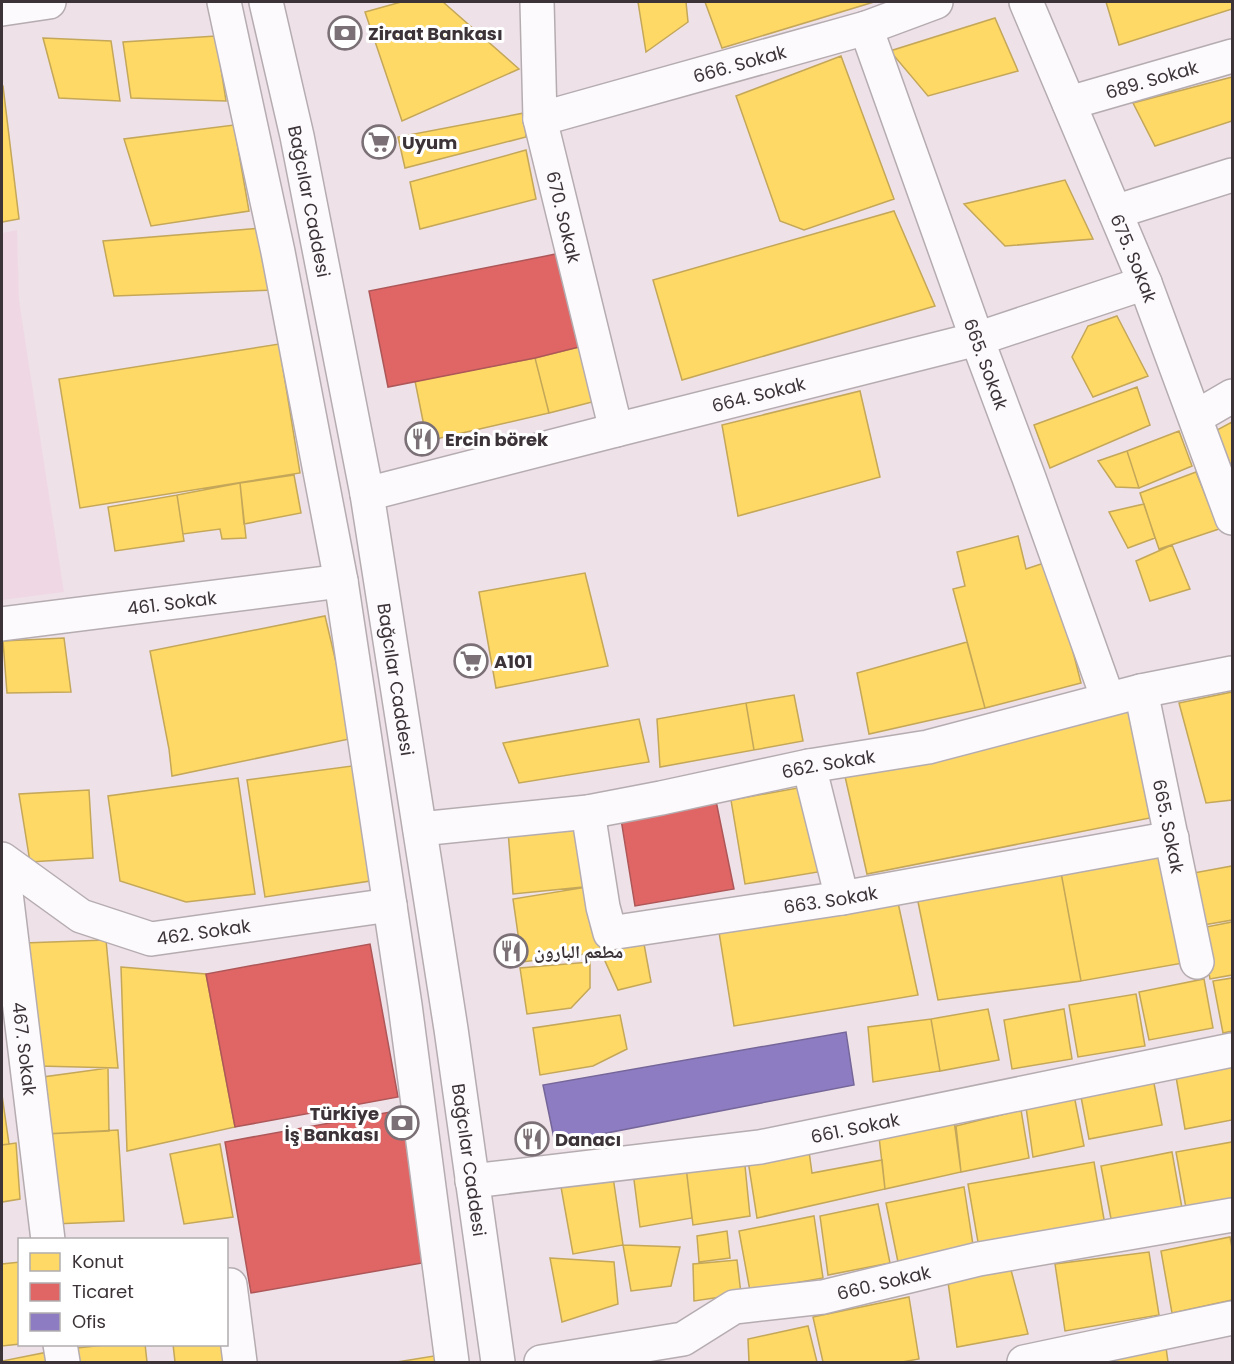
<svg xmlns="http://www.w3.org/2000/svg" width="1234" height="1364" font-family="Poppins,'Noto Naskh Arabic',sans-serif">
	<rect width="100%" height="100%" fill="#eee1e8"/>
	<path fill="#efd8e4" d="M17,230L19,300L64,592L2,600V233Z"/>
	<path fill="#ffd966" stroke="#c4a758" stroke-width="1.5" d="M401,2H443L519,69L402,121L365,12Z
		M638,2H686L688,22L646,52Z
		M705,2H874L722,48Z
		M1106,2H1232V9L1119,45Z
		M995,18L1018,71L928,96L890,51Z
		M216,36L226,101L131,98L123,42Z
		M43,38L111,41L120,101L59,98Z
		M841,56L894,199L804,230L780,221L736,96Z
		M1232,77V121L1155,146L1133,103Z
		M2,86H3L19,219L2,222Z
		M524,113L526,137L405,168L398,137Z
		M234,125L249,211L151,226L124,139Z
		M526,150L536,199L420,229L410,182Z
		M1065,180L1093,239L1005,246L964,204Z
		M894,211L935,306L682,380L653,280Z
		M263,228L274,290L114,296L103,241Z
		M1117,316L1148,376L1093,397L1072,357L1088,326Z
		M279,344L300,473L80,508L59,379Z
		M583,346L596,401L549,413L535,358Z
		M535,358L549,413L427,441L415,381Z
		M1137,387L1150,425L1050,468L1034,425Z
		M860,391L880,477L738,516L722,425Z
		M1232,422V469L1217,430Z
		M1179,431L1192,466L1139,488L1127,451Z
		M1127,451L1139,488L1116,487L1098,461Z
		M1196,472L1219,529L1159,549L1140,493Z
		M294,475L301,513L244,524L240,483Z
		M240,483L246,538L222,539L220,529L183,534L177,495Z
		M177,495L184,541L115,551L108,507Z
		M1144,504L1155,538L1128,548L1109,512Z
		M1018,536L1026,569L1050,561L1081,683L985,708L953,589L965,586L957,552Z
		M1172,545L1190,589L1150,601L1136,561Z
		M585,573L608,666L496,688L479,592Z
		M325,616L354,738L172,776L169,749L150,651Z
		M64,638L71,692L7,693L3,641Z
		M967,642L985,708L869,734L857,673Z
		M1232,692V800L1206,803L1179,703Z
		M794,695L803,741L754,750L746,703Z
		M746,703L754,750L660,767L657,719Z
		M1129,709L1150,818L867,874L844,772Z
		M639,719L649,762L519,783L503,743Z
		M352,766L370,881L265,897L247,780Z
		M238,778L255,894L186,902L120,881L108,796Z
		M803,787L824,871L745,884L731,800Z
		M89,790L93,858L30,862L19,794Z
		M583,821L593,886L513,894L508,831Z
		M1169,849L1189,962L1081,981L1060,867Z
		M1232,866V920L1198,926L1188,874Z
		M1060,867L1081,981L938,1000L916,892Z
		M593,886L601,952L522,962L513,899Z
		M897,898L918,995L734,1026L719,932Z
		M1232,922V975L1210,979L1201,928Z
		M106,940L118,1068L39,1066L24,943Z
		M644,944L651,982L618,990L601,952Z
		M590,962V988L571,1008L527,1014L520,968Z
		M121,967L206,974L235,1127L127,1151Z
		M1232,978V1031L1223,1033L1213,981Z
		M1204,979L1213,1028L1149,1040L1139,992Z
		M1136,994L1145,1046L1078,1057L1069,1005Z
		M988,1009L999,1060L940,1071L931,1019Z
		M1064,1009L1072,1059L1012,1069L1004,1020Z
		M620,1015L627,1049L593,1066L540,1075L533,1028Z
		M931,1019L940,1071L873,1082L868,1027Z
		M1232,1059V1120L1185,1129L1175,1071Z
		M108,1068L109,1131L45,1134L43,1077Z
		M1152,1073L1162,1125L1089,1139L1079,1086Z
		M1073,1090L1084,1146L1033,1157L1025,1100Z
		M2,1095L9,1144L2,1145Z
		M1021,1110L1029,1158L961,1172L956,1126Z
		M953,1113L961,1172L885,1189L878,1128Z
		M118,1130L124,1221L54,1224L45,1134Z
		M1232,1142V1199L1186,1208L1176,1152Z
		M16,1143L20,1199L2,1202V1145Z
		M220,1144L233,1217L184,1224L170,1154Z
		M808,1144L812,1173L882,1160L885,1189L757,1218L747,1154Z
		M1172,1152L1182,1208L1112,1224L1101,1166Z
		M744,1156L750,1216L693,1225L686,1167Z
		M1094,1162L1105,1225L979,1248L968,1184Z
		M686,1167L692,1218L640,1227L633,1172Z
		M612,1170L623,1245L573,1254L559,1176Z
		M964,1187L973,1245L898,1262L886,1203Z
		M878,1204L890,1263L828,1275L820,1216Z
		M814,1216L823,1278L750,1291L739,1231Z
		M727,1231L730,1258L699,1262L697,1236Z
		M1230,1237L1232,1248V1300L1172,1313L1161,1251Z
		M623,1245L680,1247L671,1286L631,1291Z
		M1149,1252L1159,1315L1065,1331L1055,1264Z
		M550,1258L614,1262L618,1304L562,1322Z
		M737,1260L741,1294L694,1301L693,1264Z
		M20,1262V1344L2,1346V1264Z
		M1011,1270L1028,1334L957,1347L948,1282Z
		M909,1297L919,1359L902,1362H823L813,1317Z
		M808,1326L817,1362H749L748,1339Z
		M1165,1340L1168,1362H1088Z
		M114,1344H145L147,1362H78L77,1348Z
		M173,1344H221L227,1362H175Z
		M48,1352L50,1362H2V1361Z
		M440,1355L441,1362H397Z"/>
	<path fill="#e06666" stroke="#ae5758" stroke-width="1.5" d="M561,253L583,346L535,358L388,387L369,291Z
		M716,801L734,889L635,906L620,813Z
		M370,944L398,1097L235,1127L206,974Z
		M401,1110L428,1262L251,1293L225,1142Z"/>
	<path fill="#8e7cc3" stroke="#756699" stroke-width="1.5" d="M846,1032L854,1085L555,1143L543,1085Z"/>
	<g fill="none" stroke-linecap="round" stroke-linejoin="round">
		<defs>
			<g id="minor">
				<path id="s1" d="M537,2L540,119L616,430"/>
				<path id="s2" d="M1026,2L1145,283L1232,518"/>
				<path id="s3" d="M866,28L977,339L1029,478L1108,699"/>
				<path id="s4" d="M1069,103L1232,56"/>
				<path id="s5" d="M540,119L866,28L936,2"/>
				<path d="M1115,212L1232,175"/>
				<path d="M1196,417L1232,396"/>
				<path id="s6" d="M367,494L616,430L977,339L1145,283"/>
				<path id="s7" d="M2,624L341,581"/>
				<path id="s8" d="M1141,691L1197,962"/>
				<path d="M809,766L842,898"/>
				<path id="s9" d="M588,812L603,907L610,933L842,898L1172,838"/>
				<path id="s10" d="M420,829L588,812L661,798L809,766L928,747L1141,691L1232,673"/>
				<path id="s11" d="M2,859L81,916L151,939L390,905"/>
				<path id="s12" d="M2,860L48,1240"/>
				<path id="s13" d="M472,1181L760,1147L1232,1050"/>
				<path d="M230,1285L240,1362"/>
				<path d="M60,1344L63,1362"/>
				<path id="s14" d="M541,1362L683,1339L734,1307L823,1297L979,1259L1232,1215"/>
				<path d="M1024,1362L1232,1318"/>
			</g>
			<path id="tertiary" d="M2,9L49,2"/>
			<g id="secondary">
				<path d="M224,2L278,252L341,581L405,1005L452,1362"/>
				<path id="s15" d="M266,2L297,136L367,494L451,1029L498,1362"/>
			</g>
		</defs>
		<use href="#minor" stroke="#b5acb0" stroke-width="36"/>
		<use href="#tertiary" stroke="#b5acb0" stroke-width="36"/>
		<use href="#secondary" stroke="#b5acb0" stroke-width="36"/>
		<use href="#minor" stroke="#fcfafc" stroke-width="33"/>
		<use href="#tertiary" stroke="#fcfafc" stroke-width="33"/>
		<use href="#secondary" stroke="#fcfafc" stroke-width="33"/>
	</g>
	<defs>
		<symbol id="bank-ring" viewBox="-11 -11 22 22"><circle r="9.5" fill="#fff" stroke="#7a7075" stroke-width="1.5"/><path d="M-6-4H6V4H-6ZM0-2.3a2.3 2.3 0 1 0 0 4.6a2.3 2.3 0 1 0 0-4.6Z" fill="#7a7075"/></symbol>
		<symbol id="supermarket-ring" viewBox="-11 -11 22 22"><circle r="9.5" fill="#fff" stroke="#7a7075" stroke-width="1.5"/><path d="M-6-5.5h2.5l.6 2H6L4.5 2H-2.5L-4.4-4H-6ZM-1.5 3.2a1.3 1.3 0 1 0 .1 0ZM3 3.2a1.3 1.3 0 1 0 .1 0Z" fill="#7a7075"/></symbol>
		<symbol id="restaurant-ring" viewBox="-11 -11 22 22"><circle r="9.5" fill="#fff" stroke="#7a7075" stroke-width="1.5"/><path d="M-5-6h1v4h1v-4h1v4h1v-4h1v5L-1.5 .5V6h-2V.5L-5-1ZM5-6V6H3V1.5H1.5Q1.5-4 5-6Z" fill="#7a7075"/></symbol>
	</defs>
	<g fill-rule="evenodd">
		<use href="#bank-ring" x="326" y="14" width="38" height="38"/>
		<use href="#supermarket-ring" x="360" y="123" width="38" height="38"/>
		<use href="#restaurant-ring" x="403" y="420" width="38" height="38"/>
		<use href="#supermarket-ring" x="452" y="642" width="38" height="38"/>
		<use href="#restaurant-ring" x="492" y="932" width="38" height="38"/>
		<use href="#bank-ring" x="383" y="1104" width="38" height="38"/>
		<use href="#restaurant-ring" x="513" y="1120" width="38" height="38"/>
	</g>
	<g text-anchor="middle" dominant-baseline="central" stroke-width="6" stroke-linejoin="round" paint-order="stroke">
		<g font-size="18" font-weight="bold" fill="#3b3337" stroke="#fff" text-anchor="start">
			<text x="368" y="33">Ziraat Bankası</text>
			<text x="402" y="142">Uyum</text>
			<text x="445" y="439">Ercin börek</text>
			<text x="494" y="661">A101</text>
			<text x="534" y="951">مطعم البارون</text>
			<text x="379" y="1113" text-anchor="end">Türkiye<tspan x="379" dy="21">İş Bankası</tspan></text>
			<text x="555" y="1139">Danacı</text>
		</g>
		<g font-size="18" fill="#3b3337" stroke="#fff">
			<text stroke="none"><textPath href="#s5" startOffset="207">666. Sokak</textPath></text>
			<text stroke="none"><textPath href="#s4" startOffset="86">689. Sokak</textPath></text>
			<text stroke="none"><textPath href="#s15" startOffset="204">Bağcılar Caddesi</textPath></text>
			<text stroke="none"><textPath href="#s1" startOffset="218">670. Sokak</textPath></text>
			<text stroke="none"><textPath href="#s2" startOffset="278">675. Sokak</textPath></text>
			<text stroke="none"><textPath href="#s3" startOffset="357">665. Sokak</textPath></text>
			<text stroke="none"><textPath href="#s6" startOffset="404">664. Sokak</textPath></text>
			<text stroke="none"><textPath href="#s7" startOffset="171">461. Sokak</textPath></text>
			<text stroke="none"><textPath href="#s15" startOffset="690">Bağcılar Caddesi</textPath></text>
			<text stroke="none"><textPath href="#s10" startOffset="414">662. Sokak</textPath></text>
			<text stroke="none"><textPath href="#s8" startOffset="138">665. Sokak</textPath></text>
			<text stroke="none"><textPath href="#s9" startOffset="346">663. Sokak</textPath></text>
			<text stroke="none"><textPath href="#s11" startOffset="224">462. Sokak</textPath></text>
			<text stroke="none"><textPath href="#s12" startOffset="190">467. Sokak</textPath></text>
			<text stroke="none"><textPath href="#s13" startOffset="387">661. Sokak</textPath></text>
			<text stroke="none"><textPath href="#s15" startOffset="1176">Bağcılar Caddesi</textPath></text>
			<text stroke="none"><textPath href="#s14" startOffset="356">660. Sokak</textPath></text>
		</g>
	</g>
	<rect width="1234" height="1364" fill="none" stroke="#3b3337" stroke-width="6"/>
	<rect x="18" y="1238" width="210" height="108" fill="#ffffff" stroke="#b1adaf" stroke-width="1.5"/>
	<rect x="30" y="1253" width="30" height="18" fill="#ffd966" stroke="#b1adaf" stroke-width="1.5"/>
	<text x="72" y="1268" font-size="18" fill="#3b3337">Konut</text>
	<rect x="30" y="1283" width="30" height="18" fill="#e06666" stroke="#b1adaf" stroke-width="1.5"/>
	<text x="72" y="1298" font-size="18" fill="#3b3337">Ticaret</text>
	<rect x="30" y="1313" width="30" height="18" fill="#8e7cc3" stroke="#b1adaf" stroke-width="1.5"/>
	<text x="72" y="1328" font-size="18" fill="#3b3337">Ofis</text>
</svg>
